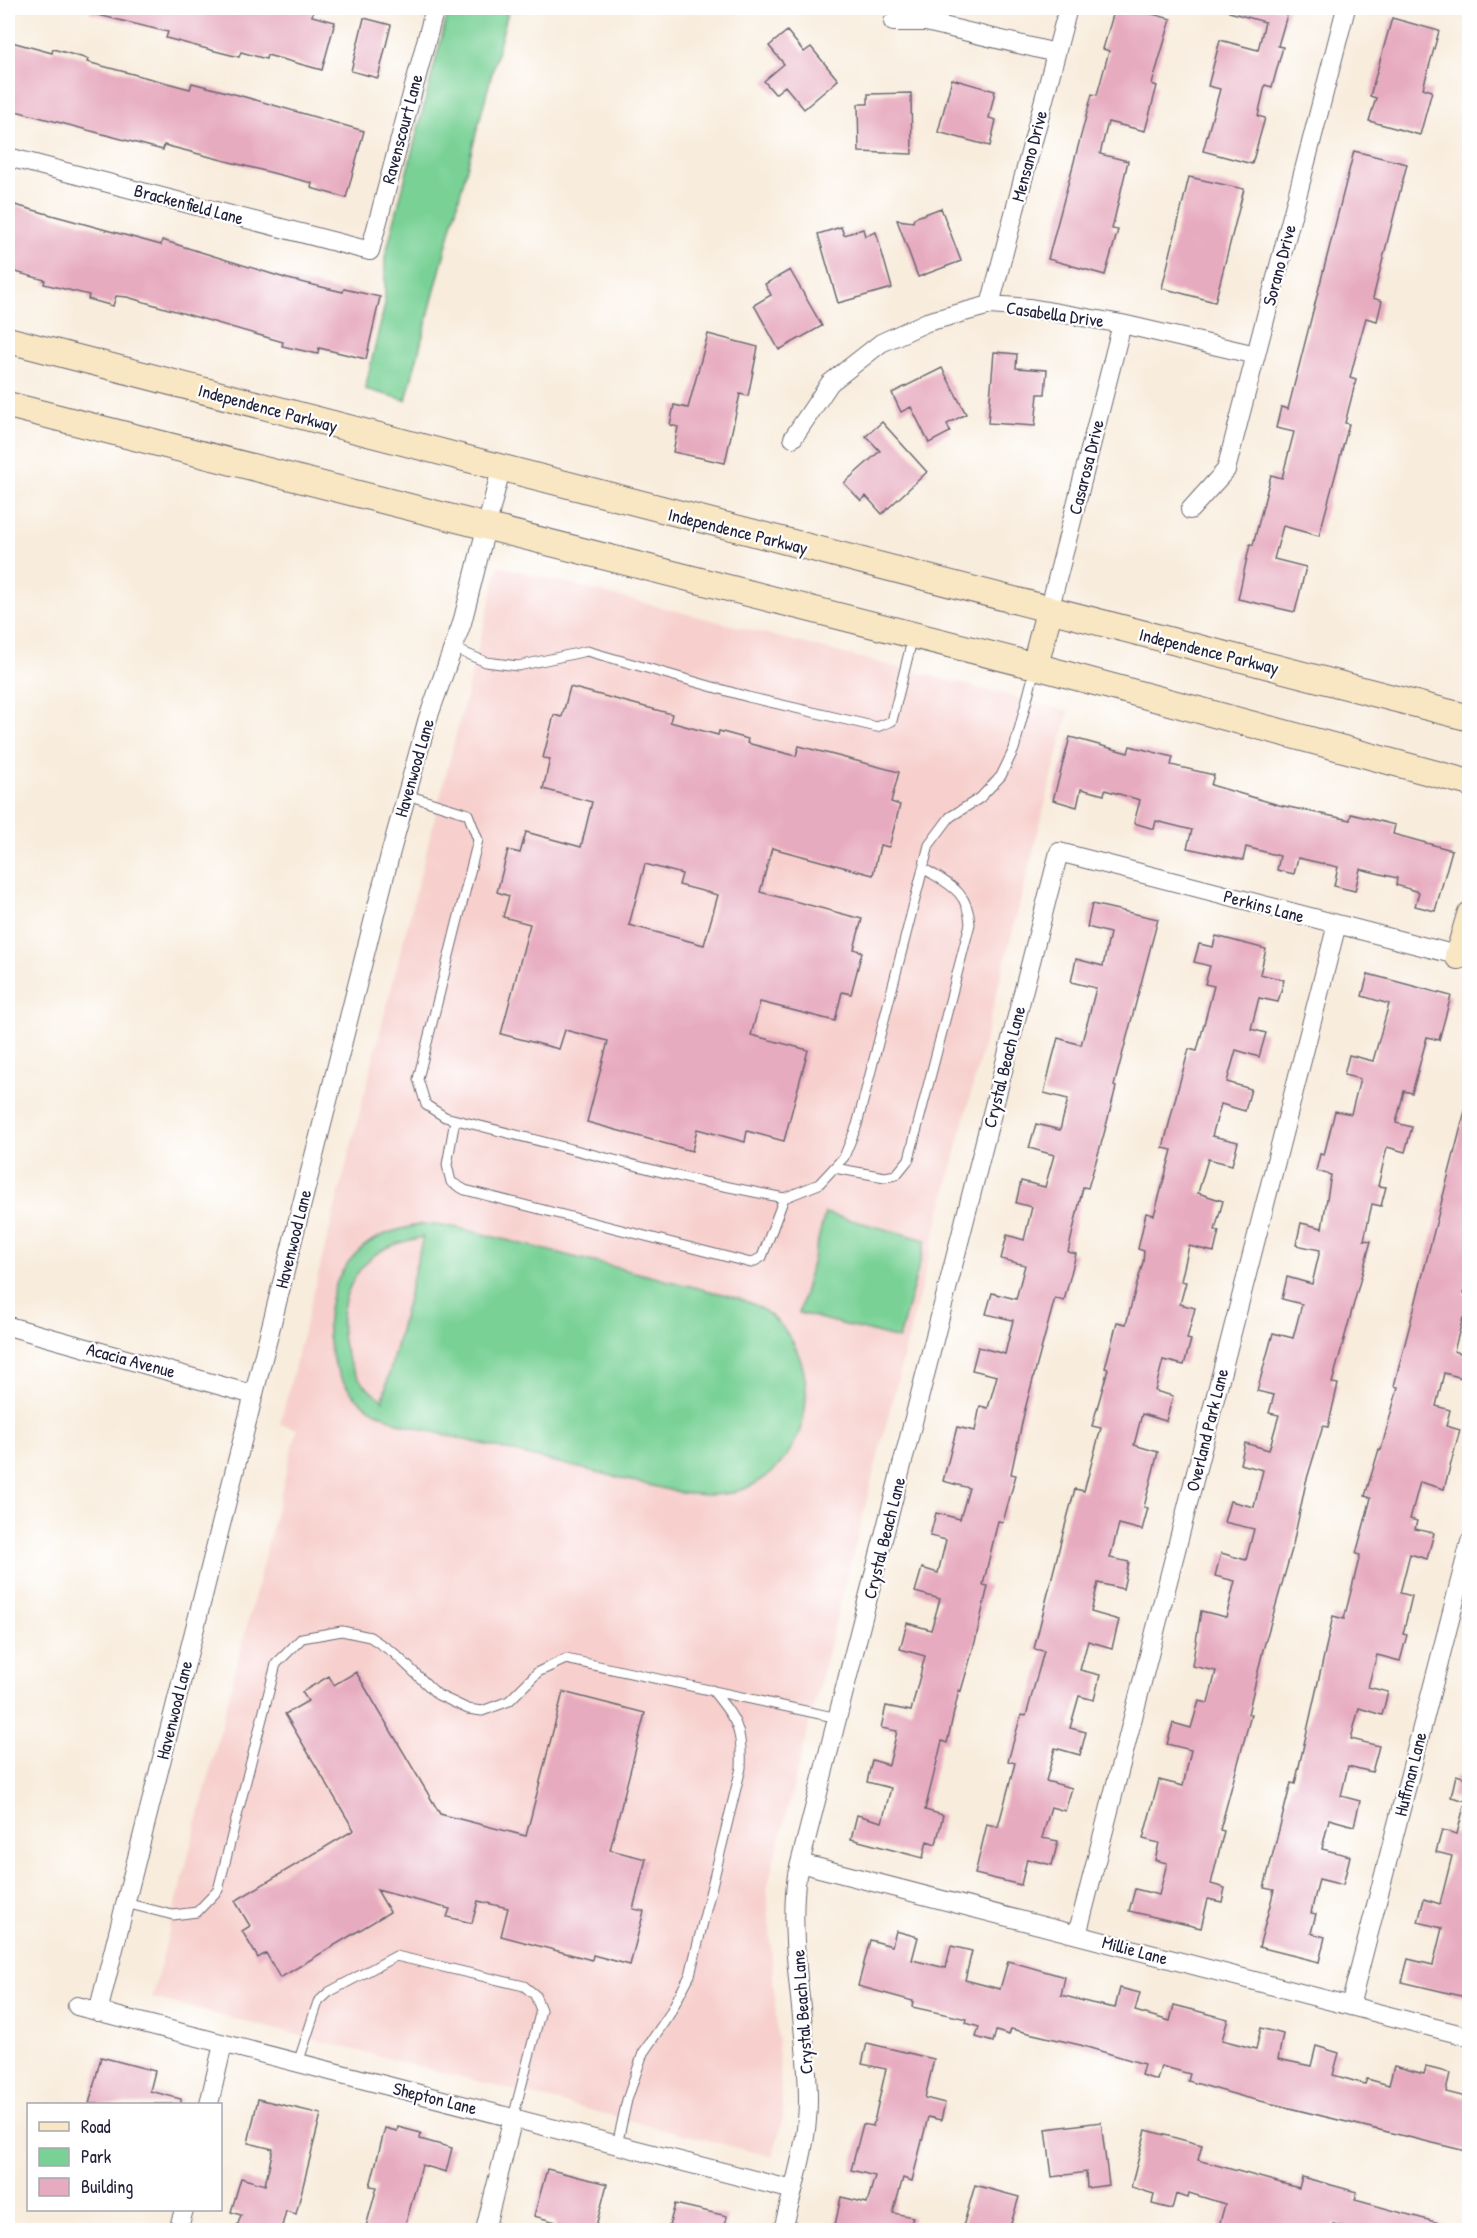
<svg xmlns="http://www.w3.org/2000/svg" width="1477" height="2238" font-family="'Patrick Hand',sans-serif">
	<rect width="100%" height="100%" fill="#fff"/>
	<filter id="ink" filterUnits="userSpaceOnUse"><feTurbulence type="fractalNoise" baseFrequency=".0167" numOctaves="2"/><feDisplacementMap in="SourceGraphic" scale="12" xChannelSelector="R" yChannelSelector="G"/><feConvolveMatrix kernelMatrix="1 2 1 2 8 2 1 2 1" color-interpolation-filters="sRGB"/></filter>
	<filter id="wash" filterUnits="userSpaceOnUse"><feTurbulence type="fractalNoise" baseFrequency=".008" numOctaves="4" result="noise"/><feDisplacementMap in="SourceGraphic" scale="24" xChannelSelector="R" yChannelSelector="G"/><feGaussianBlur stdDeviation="1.35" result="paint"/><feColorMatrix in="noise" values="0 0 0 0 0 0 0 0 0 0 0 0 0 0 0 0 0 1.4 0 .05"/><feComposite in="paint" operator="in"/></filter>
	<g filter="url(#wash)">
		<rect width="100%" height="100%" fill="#f8ecdc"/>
		<path fill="#f7d0cd" d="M499,566L1069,711L767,1889L783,2116L773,2157L152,1998L297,1429L280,1424Z"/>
		<path fill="#79d196" stroke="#4e7a68" stroke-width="1.5" fill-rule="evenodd" d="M449,8H509L406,400L365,389L385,304V257Z
			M825,1213L926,1240L899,1339L799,1313Z
			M422,1224L454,1227L730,1296C740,1299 751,1302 760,1308C828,1351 819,1459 744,1489C723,1497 702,1495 681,1493L405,1425C385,1417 365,1409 351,1392C316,1350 321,1282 363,1247C380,1233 401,1229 422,1224ZM423,1237L383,1399V1400C376,1394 367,1388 362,1382C331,1346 336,1288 372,1257C387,1245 405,1241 423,1237Z"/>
		<g id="blocks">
			<path fill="#e7abbf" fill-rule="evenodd" d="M91,8H314L312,16L335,22L322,70L267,55L266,59L241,52L239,57L211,50L166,38L168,32L90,13Z
				M1115,8H1130L1171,19L1152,84L1157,86L1145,131L1108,122L1100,154L1128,161L1112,229L1118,230L1105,275L1048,259L1092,94L1097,95L1109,51L1103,49Z
				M1230,8H1289L1278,46L1283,47L1272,87L1265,85L1258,116L1265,118L1252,164L1203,151L1220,89L1208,86L1220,40L1258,50L1265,22L1229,12Z
				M364,18L391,25L378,78L351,71Z
				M1392,18L1439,31L1423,88L1432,91L1420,135L1369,121L1376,98L1370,96Z
				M787,31L804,52L811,47L838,80L804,109L785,86L775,94L764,81L784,64L769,46Z
				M8,41L52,53L53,49L88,59L87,62L190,89L192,83L238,95L364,131L346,198L311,188L312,183L257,169L164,145L163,150L8,109Z
				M952,79L995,91L989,118L996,120L990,146L938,132Z
				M911,93L912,154L859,152L858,104H868V94Z
				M1354,151L1407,164L1373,298L1382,301L1377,321L1366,318L1359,343L1350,378L1356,380L1345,423L1349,424L1319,536L1283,526L1274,559L1306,567L1295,612L1238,599L1250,544L1253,545L1271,475L1282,478L1294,432L1276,428L1281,407L1288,409Z
				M1189,177L1244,189L1215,302L1162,288Z
				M15,205L161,245L162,240L288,279L343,292L344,289L380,297L366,359L319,348L318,354L282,346L283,342L127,297L116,296L113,306L88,299L89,295L44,284L45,280L8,270V233Z
				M941,208L961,261L918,277L897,220L913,222L914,218Z
				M841,227L844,235L863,229L865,236L876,232L892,288L838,303L818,234Z
				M790,270L822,326L779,350L754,305L771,295L765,284Z
				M708,334L758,347L748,396L740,394L725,463L673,452L678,427L670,425L674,405L688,408Z
				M994,352L1017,354L1016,368L1047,370L1045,394H1038L1035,426L988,423Z
				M942,368L966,414L947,424L950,432L929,443L911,407L901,412L892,393Z
				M882,422L927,472L882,514L866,496L861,501L844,483L880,451L866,436Z
				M570,687L672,714L670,722L718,735L719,731L748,739L747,743L796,756L799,746L899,772L891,802L900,805L889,847L880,845L873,875L772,848L760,892L862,919L854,949L862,952L851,994L842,992L835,1021L760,1002L751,1035L808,1050L784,1141L747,1131L745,1142L697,1129L692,1151L587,1122L608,1041L565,1030L559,1049L501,1034L530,924L503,917L509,896L497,892L508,850L520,853L526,832L581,847L592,802L543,789L550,759L543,758L554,715L562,717ZM645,864L682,874L679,885L718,895L704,945L629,925Z
				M1070,737L1128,753L1130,746L1173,757L1171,765L1214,775L1211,785L1279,805L1350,820L1351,814L1395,825L1393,834L1452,850L1435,911L1415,906L1419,892L1396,885L1397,878L1360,869L1355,891L1334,886L1338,867L1298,858L1294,874L1277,870L1280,856L1246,847L1243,860L1187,848L1192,830L1156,821L1154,829L1134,823L1140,800L1105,790L1104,795L1081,789L1077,807L1053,800Z
				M1092,904L1158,919L1114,1086L1116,1087L1104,1134L1088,1188L1083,1187L1068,1252L1076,1254L1064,1301L1055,1298L1025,1409L1011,1474L1016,1475L1003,1522L998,1521L983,1585L988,1586L975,1642L961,1691L959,1690L947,1743L942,1741L925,1810L943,1815L936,1844L927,1841L923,1858L851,1839L857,1815L882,1822L891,1788L867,1782L872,1760L889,1765L897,1731L881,1728L886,1706L911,1711L925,1656L900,1649L907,1623L931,1630L940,1599L915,1592L922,1568L938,1573L946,1540L930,1536L936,1513L960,1519L969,1488L943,1481L957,1427L975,1431L980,1406L988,1408L997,1376L972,1370L978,1347L1005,1354L1013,1320L986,1314L992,1293L1016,1299L1025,1265L1001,1259L1007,1235L1024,1240L1032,1207L1016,1203L1021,1181L1045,1187L1054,1155L1029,1148L1036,1124L1060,1130L1068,1099L1044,1093L1052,1060L1058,1038L1081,1045L1088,1020L1096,988L1071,982L1076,959L1103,966L1110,933L1087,927Z
				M1216,936L1266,949L1260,974L1284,980L1278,1002L1259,998L1251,1029L1266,1033L1259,1057L1236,1050L1227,1082L1251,1089L1245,1111L1221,1104L1212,1136L1238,1142L1232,1165L1208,1159L1198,1193L1223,1201L1215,1230L1219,1231L1214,1252L1189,1246L1181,1281L1186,1282L1180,1304L1195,1308L1187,1339L1191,1340L1184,1365L1163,1360L1155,1391L1173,1396L1166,1421L1142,1414L1134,1445L1158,1452L1144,1507L1148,1508L1142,1530L1119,1524L1110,1558L1129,1562L1123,1589L1098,1583L1091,1612L1119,1620L1112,1648L1088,1641L1080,1670L1100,1675L1094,1700L1079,1696L1070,1728L1086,1732L1080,1755L1055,1748L1046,1781L1072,1788L1065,1811L1051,1807L1042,1838L1058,1841L1052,1865L1027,1859L1021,1885L975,1874L987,1824L998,1827L1015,1763L1008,1761L1021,1715L1026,1716L1044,1651L1034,1649L1062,1537L1075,1489L1084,1491L1101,1428L1092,1426L1108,1369L1105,1368L1117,1322L1126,1324L1143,1262L1144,1251L1138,1249L1146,1213L1154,1215L1172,1150L1163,1148L1177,1092L1189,1049L1197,1051L1214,986L1205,984L1210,966L1194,962L1199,944L1213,947Z
				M1368,974L1451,996L1439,1040L1427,1037L1412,1093L1404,1091L1396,1123L1412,1127L1405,1152L1387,1147L1378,1186L1386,1187L1381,1206L1372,1204L1364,1240L1371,1241L1332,1383L1338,1384L1328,1427L1323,1426L1306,1482L1292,1549L1263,1650L1248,1714L1251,1715L1220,1830L1224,1831L1211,1884L1225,1888L1222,1902L1208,1899L1201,1928L1129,1911L1135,1889L1159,1895L1167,1863L1155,1860L1159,1843L1143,1839L1159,1780L1183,1786L1191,1750L1167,1744L1173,1723L1191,1728L1199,1701L1208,1703L1216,1671L1192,1666L1201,1611L1226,1617L1235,1581L1215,1576L1221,1553L1246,1560L1254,1529L1224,1522L1230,1501L1254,1507L1263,1470L1240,1464L1245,1443L1269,1450L1279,1415L1269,1413L1274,1395L1257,1391L1273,1333L1293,1338L1302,1304L1282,1299L1287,1277L1312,1284L1320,1250L1296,1245L1301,1223L1322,1228L1331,1175L1316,1171L1320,1154L1324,1155L1335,1111L1351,1114L1360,1079L1344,1075L1349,1055L1373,1061L1389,1004L1362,996Z
				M1465,1111H1470V1275L1464,1293L1470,1295V1320L1463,1318L1454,1351L1470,1356V1380L1444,1373L1436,1406L1450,1410L1446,1426L1460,1430L1444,1489L1420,1482L1410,1519L1417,1521L1415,1529L1434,1533L1427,1559L1410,1554L1400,1593L1412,1596L1403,1634L1407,1635L1400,1661L1377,1655L1368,1687L1388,1692L1382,1715L1359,1708L1351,1739L1379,1746L1372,1772L1348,1766L1341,1796L1360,1801L1354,1826L1329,1819L1322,1849L1350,1856L1343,1885L1319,1879L1311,1913L1316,1914L1311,1933L1325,1937L1319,1962L1259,1947L1274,1890L1264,1888L1291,1783L1295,1784L1333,1616L1344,1619L1360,1555L1356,1554L1371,1498L1365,1496L1379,1449L1381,1450L1398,1387L1394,1386Z
				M356,1672L440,1814L526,1836L563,1692L645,1713L610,1850L646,1859L633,1909L644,1911L630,1965L593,1955L592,1960L501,1936L508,1908L478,1901L472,1923L447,1917L450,1909L377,1890L390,1912L280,1978L266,1953L258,1958L242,1931L250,1926L235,1901L354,1830L285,1714L308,1701L302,1692L329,1676L334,1685Z
				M1456,1775L1470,1779V1802L1451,1797Z
				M1464,1806H1470V1998L1402,1982L1408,1959L1433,1965L1442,1928L1418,1922L1424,1899L1440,1904L1452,1856L1436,1852L1442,1830L1457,1834Z
				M896,1931L918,1937L912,1960L946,1968L951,1946L972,1951L965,1980L1000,1989L1008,1961L1065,1977L1061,1995L1091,2003L1115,2008L1120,1988L1140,1993L1135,2011L1170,2021L1174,2005L1228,2019L1222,2040L1256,2049L1261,2028L1283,2034L1278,2059L1311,2066L1316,2046L1339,2053L1333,2075L1365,2084L1367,2079L1389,2085L1394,2066L1424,2074L1426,2067L1450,2073L1446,2092L1470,2098V2152L1244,2097L1188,2081L1190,2074L1161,2066L1157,2080L1141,2075L1144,2064L1080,2045L1011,2029L1009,2035L996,2031L993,2042L976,2037L979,2027L966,2023L967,2019L912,2007L913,2001L858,1986L870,1940L892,1946Z
				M867,2043L934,2059L925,2098L945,2103L941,2120L928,2117L912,2181L903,2178L893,2213L913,2217L909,2230H834L841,2197L867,2203L875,2176L851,2170L863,2124L873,2126L886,2069L862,2064Z
				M101,2057L155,2071L150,2091L181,2099V2104H89Z
				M258,2099L321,2114L296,2214L286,2211L281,2230H236L241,2215L231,2212L241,2178L265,2185L273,2149L248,2143Z
				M1101,2122L1109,2185L1087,2188L1086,2172L1052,2177L1046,2129Z
				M398,2127L421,2133L420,2139L452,2148L446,2172L422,2165L404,2230H365L377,2187L370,2186L385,2128L397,2131Z
				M1146,2130L1202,2145L1198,2160L1299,2188L1302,2177L1357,2192L1355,2200L1450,2226L1449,2230H1357L1333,2224L1332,2230H1218L1225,2204L1189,2193L1188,2198L1176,2194L1172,2209L1152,2204L1154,2194L1131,2187Z
				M547,2169L607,2184L595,2230H554L556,2222L534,2216Z
				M975,2185L1019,2197L1009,2230H962Z
				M675,2204L727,2216L724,2230H668Z"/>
		</g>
	</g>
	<g filter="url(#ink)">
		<use href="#blocks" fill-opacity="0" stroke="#6d6973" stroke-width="1.5"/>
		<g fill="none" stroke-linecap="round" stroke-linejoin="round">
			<defs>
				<path id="lane" d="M453,648L486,662L518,666L587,651L748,697L877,727L892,721L913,636
					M407,795L468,814L478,840L418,1079L426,1105L445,1117L689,1179L784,1198L819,1184L844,1157L857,1125L929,845L950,817L980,798L1001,776L1014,749L1035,669
					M455,1120L447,1165L451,1182L465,1190L751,1263L762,1257L784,1198
					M834,1168L885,1177L896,1175L909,1159L970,924C968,890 948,884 923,868
					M125,1903L173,1915L197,1912L218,1890L276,1664L302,1638L342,1631L370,1637L394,1653L438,1695L468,1709L482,1711L509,1701L538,1672L566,1659L838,1718
					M298,2063L318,2002L329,1992L396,1956L524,1986L535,1995L541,2010L513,2118
					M617,2145L627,2100L643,2053L669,2015L690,1975L741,1768C743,1729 736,1719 712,1690"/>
				<path id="street" d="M893,22H926L1056,53
					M8,157L370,251L435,8
					M990,305L1068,8
					M793,438L830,383L881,343L927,322L990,305L1030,308L1122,324L1256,355
					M1190,510L1226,470L1346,8
					M1049,611L1122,324
					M8,1326L254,1395
					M800,1863L1470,2037
					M1077,1935L1337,924
					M77,2006L793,2190
					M1350,2006L1470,1542
					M98,2012L391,851L428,718L462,623L501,469
					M209,2104L223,2044
					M178,2230L184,2210
					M485,2230L513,2118
					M783,2230C793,2188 808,2144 808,2100C808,2027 787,1946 797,1875L1059,852L1468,958"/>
				<path id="secondary" d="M8,340L1470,718
					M8,405L1035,666L1470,783
					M1035,666L1049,611
					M1458,956L1470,915"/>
			</defs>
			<use href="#lane" stroke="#6d6973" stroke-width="11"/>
			<use href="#street" stroke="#6d6973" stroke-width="20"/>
			<use href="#secondary" stroke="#6d6973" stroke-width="28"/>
			<use href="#lane" stroke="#fff" stroke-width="9"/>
			<use href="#street" stroke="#fff" stroke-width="18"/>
			<use href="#secondary" stroke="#f9e7c3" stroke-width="26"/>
		</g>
	</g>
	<g text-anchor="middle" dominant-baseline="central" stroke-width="4.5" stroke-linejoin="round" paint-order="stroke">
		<g font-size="18" fill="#22223b" stroke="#fff">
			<text transform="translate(402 129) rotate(-75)">Ravenscourt Lane</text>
			<text transform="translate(1029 156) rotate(-75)">Mensano Drive</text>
			<text transform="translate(189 204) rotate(15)">Brackenfield Lane</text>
			<text transform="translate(1279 265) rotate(-75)">Sorano Drive</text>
			<text transform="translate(1055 314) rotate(8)">Casabella Drive</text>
			<text transform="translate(268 408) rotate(15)">Independence Parkway</text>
			<text transform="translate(1086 467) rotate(-76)">Casarosa Drive</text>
			<text transform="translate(738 531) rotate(14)">Independence Parkway</text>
			<text transform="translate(1209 651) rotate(14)">Independence Parkway</text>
			<text transform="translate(414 768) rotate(-74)">Havenwood Lane</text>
			<text transform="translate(1264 906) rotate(15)">Perkins Lane</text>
			<text transform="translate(1004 1067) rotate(-76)">Crystal Beach Lane</text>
			<text transform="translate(293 1239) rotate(-76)">Havenwood Lane</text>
			<text transform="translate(131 1360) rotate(15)">Acacia Avenue</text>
			<text transform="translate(1207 1430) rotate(-76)">Overland Park Lane</text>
			<text transform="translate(884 1538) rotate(-76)">Crystal Beach Lane</text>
			<text transform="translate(174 1710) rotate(-76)">Havenwood Lane</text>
			<text transform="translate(1410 1774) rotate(-76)">Huffman Lane</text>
			<text transform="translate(1135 1950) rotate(15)">Millie Lane</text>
			<text transform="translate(802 2012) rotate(-94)">Crystal Beach Lane</text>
			<text transform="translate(435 2098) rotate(14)">Shepton Lane</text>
		</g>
	</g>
	<rect width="1477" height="2238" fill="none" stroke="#fff" stroke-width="30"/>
	<rect x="27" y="2103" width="195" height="108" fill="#ffffff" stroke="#a7a7b1" stroke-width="1.5"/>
	<rect x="39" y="2122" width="30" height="9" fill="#f9e7c3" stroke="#a7a7b1" stroke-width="1.5"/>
	<text x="81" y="2133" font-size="18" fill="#22223b">Road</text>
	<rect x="39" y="2148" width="30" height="18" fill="#79d196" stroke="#a7a7b1" stroke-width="1.5"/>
	<text x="81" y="2163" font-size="18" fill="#22223b">Park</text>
	<rect x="39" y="2178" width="30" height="18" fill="#e7abbf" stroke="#a7a7b1" stroke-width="1.5"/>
	<text x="81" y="2193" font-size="18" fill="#22223b">Building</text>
</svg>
